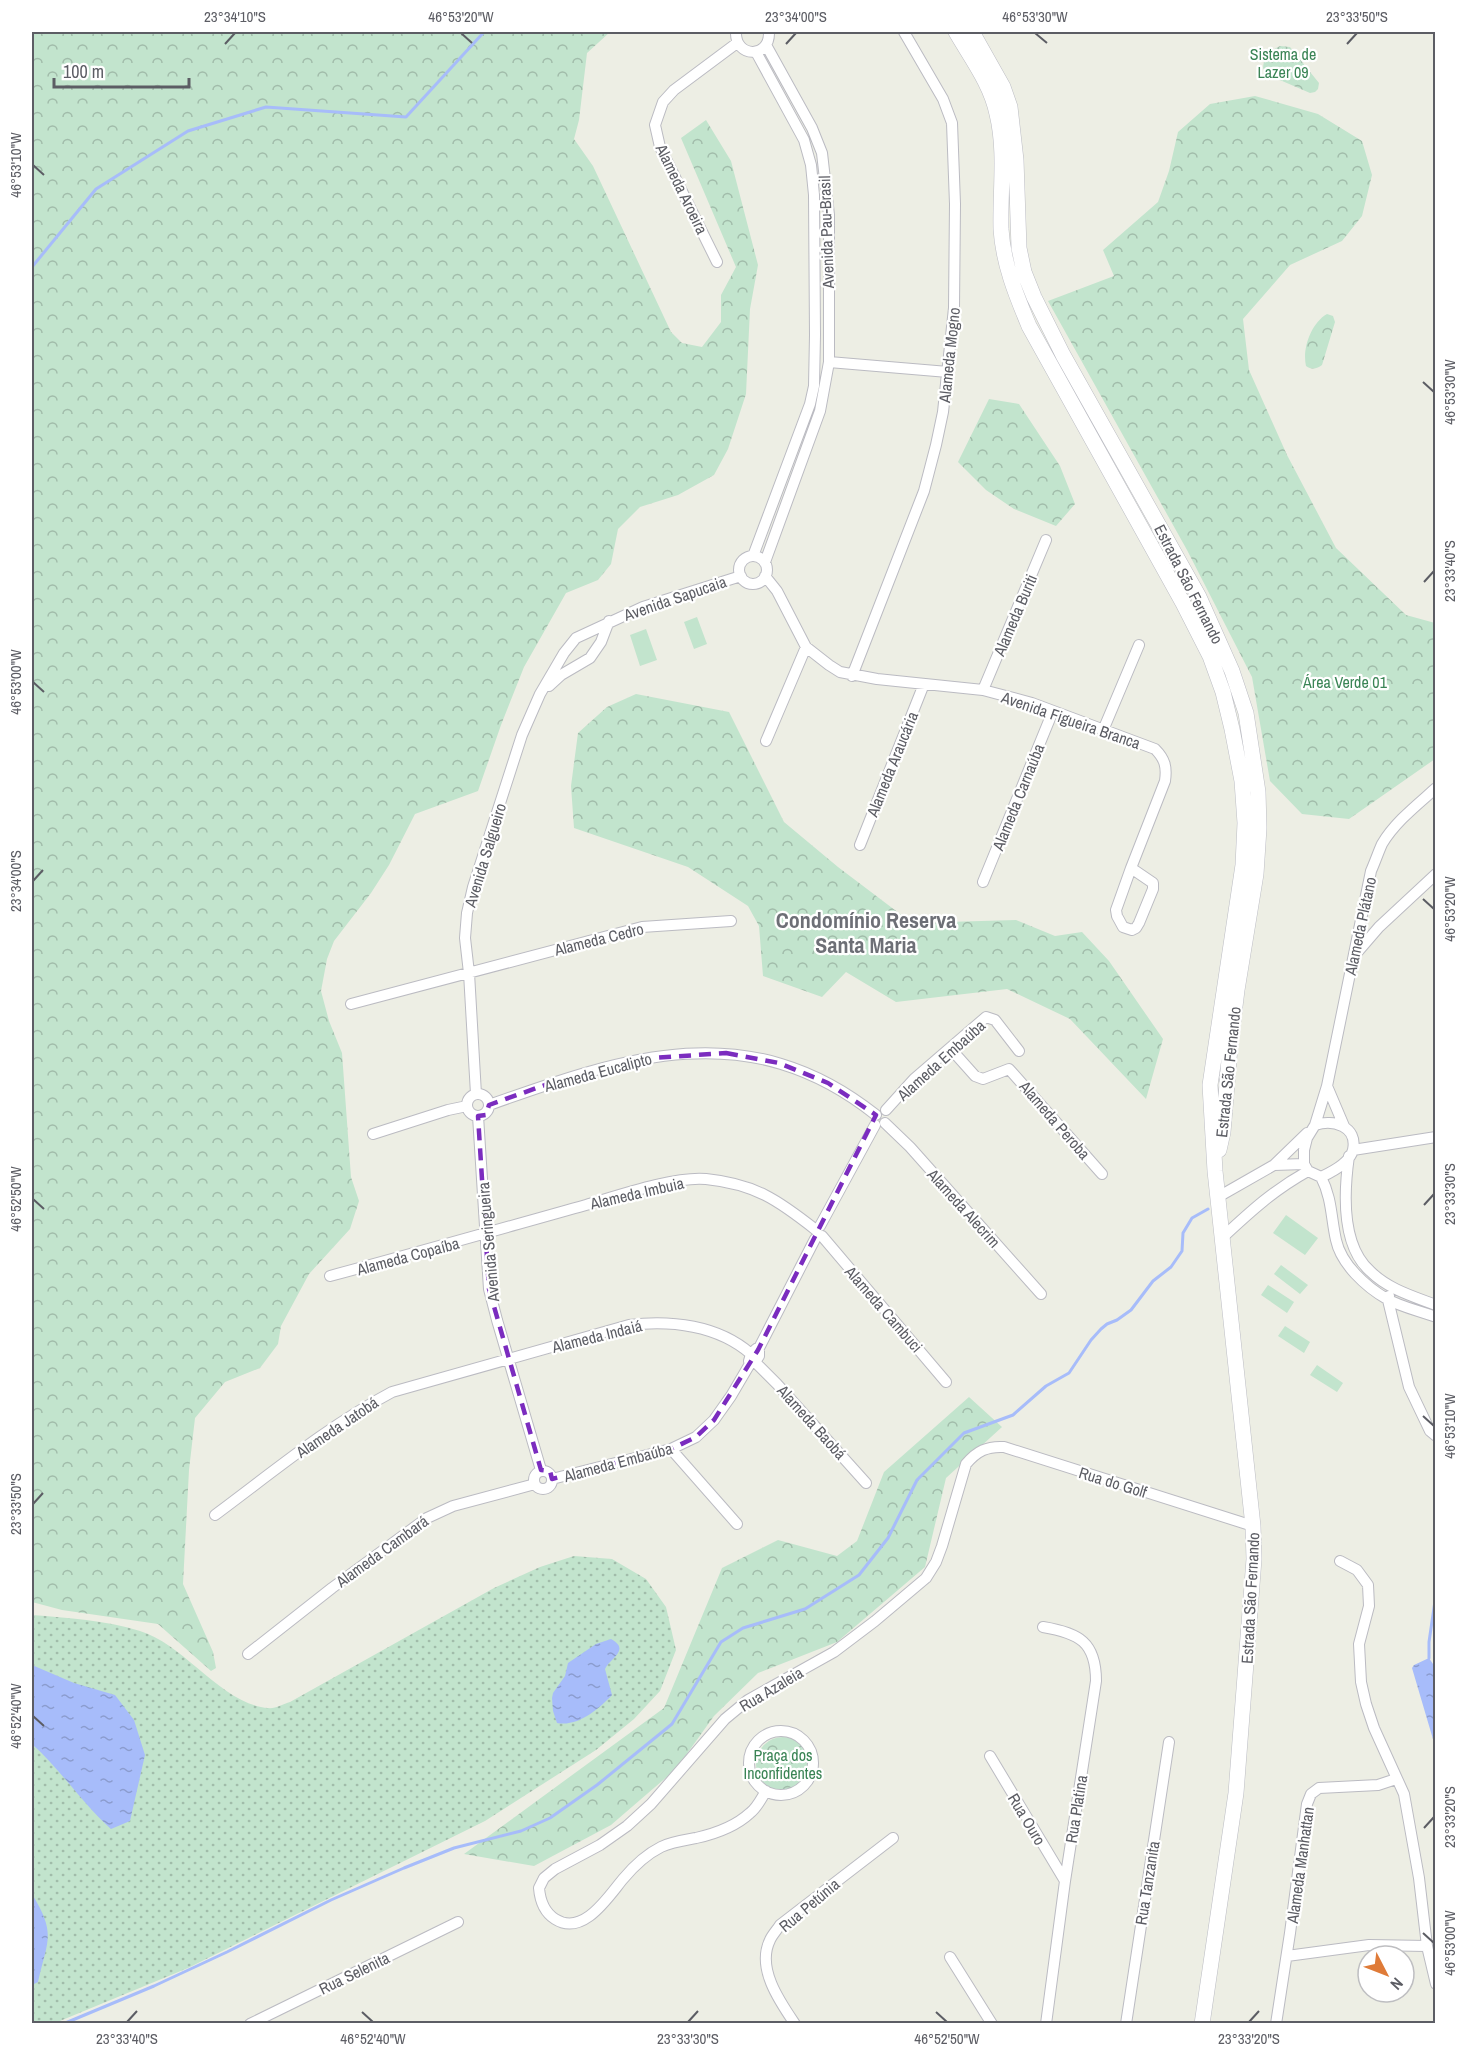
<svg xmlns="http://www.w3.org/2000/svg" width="1467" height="2055" font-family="'Archivo Narrow',sans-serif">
	<defs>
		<pattern id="grass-dots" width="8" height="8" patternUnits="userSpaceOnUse" patternTransform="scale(1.5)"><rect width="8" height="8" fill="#c2e4cd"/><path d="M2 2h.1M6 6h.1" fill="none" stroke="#a1bcaa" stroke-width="1.8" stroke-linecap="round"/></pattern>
		<pattern id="forest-crowns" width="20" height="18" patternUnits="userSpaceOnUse" patternTransform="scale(1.5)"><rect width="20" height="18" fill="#c2e4cd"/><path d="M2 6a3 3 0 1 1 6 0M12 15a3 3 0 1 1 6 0" fill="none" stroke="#a1bcaa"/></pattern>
		<pattern id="water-ripples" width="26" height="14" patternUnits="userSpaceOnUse" patternTransform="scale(1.5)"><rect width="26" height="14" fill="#a7bcfa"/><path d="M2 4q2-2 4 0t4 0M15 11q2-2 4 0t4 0" fill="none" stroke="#8b9cce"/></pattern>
	</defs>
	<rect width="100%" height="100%" fill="#edeee4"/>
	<path fill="url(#grass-dots)" d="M574,1556L612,1559L646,1579L666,1607L676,1650L660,1691L634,1719L596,1750L485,1821L188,1968L55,2023H32V1615C68,1618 105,1620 140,1631C184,1644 223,1705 268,1708C275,1709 283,1704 290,1702L494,1588L540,1567Z"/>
	<path fill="url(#forest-crowns)" d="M32,32H610L587,53L579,120L574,139L593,166L671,332L682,343L702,347L721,322V295L736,267L681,138L706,120L731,161L758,265L750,309L746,394L728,449L714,475L678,495L640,507L618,529L611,564L598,580L566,593L524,667L501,725L478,791L415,814L389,865L371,893L334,941L327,959L321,991L329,1021L342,1053L351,1177L359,1201L350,1229L309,1274L281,1326L278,1344L260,1368L225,1382L195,1418L189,1470L183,1584L213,1652L216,1668L211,1671L158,1624L62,1610L32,1602Z
		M1280,46L1290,47L1319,83L1318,89L1315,92L1310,93L1268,75L1263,68C1264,56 1270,51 1280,46Z
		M1255,96L1318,114L1362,141L1372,175L1362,216L1342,241L1290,265L1243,319L1249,370L1287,455L1336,548L1406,615L1435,623V759L1349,819L1302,814L1270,781L1252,677L1187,550L1048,301L1114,276L1103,250L1158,202L1169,171L1178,132L1210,104Z
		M1327,314L1333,316L1335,322L1322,365C1317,369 1312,370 1306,366C1302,349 1311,323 1327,314Z
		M989,399L1019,404L1060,466L1075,504L1056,526L1014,509L986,490L958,462Z
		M636,694L729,712L784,822L838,867L912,923L1016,920L1055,936L1082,932L1109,961L1163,1039L1146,1099L1070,1019L1007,989L896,1002L846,972L822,997L763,976L759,926L748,906L688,867L574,828L571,786L578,733L607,707Z
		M969,1397L1002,1427L946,1478L925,1567L837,1642L758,1673L714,1716L676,1769L611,1825L534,1866L464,1854L664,1708L722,1568L778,1540L837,1556L857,1541L884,1472Z
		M756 1764a27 27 0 1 1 54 0a27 27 0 1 1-54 0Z"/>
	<path fill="#c2e4cd" d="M697,617L707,644L694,649L684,622Z
		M646,629L657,660L640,666L630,635Z
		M1286,1215L1318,1238L1305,1255L1273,1233Z
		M1281,1265L1308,1285L1300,1294L1274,1274Z
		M1268,1285L1294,1302L1287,1313L1261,1295Z
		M1285,1326L1310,1342L1304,1353L1278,1336Z
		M1317,1365L1343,1383L1337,1392L1310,1375Z"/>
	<path fill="url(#water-ripples)" d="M611,1639C631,1650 610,1658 605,1669L612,1695C599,1709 578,1727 557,1723L553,1711L552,1698L553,1693L565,1676L568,1663L596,1644Z
		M1429,1658L1435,1667V1746L1412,1668L1414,1665Z
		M32,1665L74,1683L115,1695L134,1720L145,1755L130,1821L111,1829C82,1803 61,1770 32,1744Z
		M32,1894C57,1935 47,1940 38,1982L32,1985Z"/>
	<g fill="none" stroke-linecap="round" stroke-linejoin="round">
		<path stroke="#a7bcfa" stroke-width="3" d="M32,267L96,189L188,131L266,107L406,117L484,32
			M1429,1658V1642L1436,1594
			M63,2024L154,1986L227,1952L331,1900L404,1868L454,1848L521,1831L550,1818L597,1785L672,1724L721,1642L743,1628L805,1609L859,1575L888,1538L917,1480L964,1433L1013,1415L1046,1386L1069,1373L1091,1340L1101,1329L1107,1324L1117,1320L1131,1310L1153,1281L1171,1267L1182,1251L1183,1233L1192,1218L1208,1209"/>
		<defs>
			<path id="street" d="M736,32C735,58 770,59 769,32
				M717,262L660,147L655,125L663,102L674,90L737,43
				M829,362L948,372
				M753,556L810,404L814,386L815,335L814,195L811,165L804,140L756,52
				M739 570a14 14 0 1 1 28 0a14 14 0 1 1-28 0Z
				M765,562L820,411L829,362V215L822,153L812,128L766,45
				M765,576L777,591L806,647L829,665L840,672L877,679L983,690L1032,703L1155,749C1165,759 1167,767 1165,781L1131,868
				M852,676L924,491L936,445L943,412L954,308L955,204L952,123L943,99L904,32
				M549,686L561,675L590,658L601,642L609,621
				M983,690L1046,540
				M1104,728L1139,645
				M766,741L806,647
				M860,845L924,684
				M1131,868L1153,883V889L1139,923L1136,928L1132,930L1123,927L1117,916L1116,910Z
				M983,882L1053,711
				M1354,956L1379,927L1436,874
				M351,1004L642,927L731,921
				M950,1048L975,1076L983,1079L1009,1069L1102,1174
				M1327,1086L1344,1126
				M476,1094L469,973L465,938L467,913L473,887L522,735L540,694L564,653L576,638L643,607L741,576
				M467 1105a11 11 0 1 1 22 0a11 11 0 1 1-22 0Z
				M489,1105C626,1056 749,1014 876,1115
				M886,1110L914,1079L986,1017L995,1020L1019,1051
				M478,1116L489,1289L497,1320L541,1470
				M885,1123L910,1147L1041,1294
				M1315,1125C1333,1119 1358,1126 1353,1150C1350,1162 1332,1172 1321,1177L1308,1171L1304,1164V1150L1307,1138L1315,1125L1327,1086L1371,871C1375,862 1378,853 1382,844C1395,822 1417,805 1436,788
				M373,1134L448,1110L467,1106
				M1353,1150L1436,1137
				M1349,1156C1344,1191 1341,1245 1370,1271C1388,1289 1412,1296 1436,1305
				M1274,1165L1304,1164
				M1321,1177C1332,1198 1331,1218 1336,1240C1341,1264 1366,1287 1387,1299C1401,1307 1420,1311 1436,1317
				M1218,1197L1274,1165L1307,1133
				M820,1226L875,1125
				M822,1236L946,1382
				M1223,1237C1252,1210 1274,1190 1308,1171
				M330,1276C416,1253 500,1229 586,1205C617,1196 675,1176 706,1179C755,1184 778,1200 816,1230
				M1389,1296L1388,1300L1409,1387L1430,1431L1436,1436
				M758,1350L815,1239
				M755,1362L759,1356V1351L756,1349L751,1354L749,1361L755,1362L777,1384L866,1483
				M671,1449L737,1524
				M534 1480a9 9 0 1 1 18 0a9 9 0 1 1-18 0Z
				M552,1479L671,1449L696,1437L714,1420L731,1396L751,1362
				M215,1515C273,1472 328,1426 392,1392L629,1325C671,1320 718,1325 751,1354
				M1340,1561L1357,1570L1368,1585L1369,1606L1359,1644L1361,1682L1366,1704L1374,1728L1404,1794L1419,1878L1427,1946L1436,1984
				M1043,1627C1079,1633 1096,1642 1096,1681L1065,1881L1046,2024
				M248,1654L332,1588L427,1518L453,1506L535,1484
				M749 1763a32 32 0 1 1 64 0a32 32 0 1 1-64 0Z
				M990,1756L1065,1881
				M766,1791C761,1799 757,1808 750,1813C736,1826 714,1834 696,1838C685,1840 671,1842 661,1847C647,1854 633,1867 623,1879C608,1897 583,1937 555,1919C544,1912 540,1900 539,1888L544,1878L555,1869L600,1845L627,1826L651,1804L725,1719L748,1700L834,1652L875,1621L926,1578L936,1562L942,1546L966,1464C977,1451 987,1446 1004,1447L1253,1526
				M1287,1956L1369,1945L1427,1946
				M950,1957L992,2024
				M250,2024L458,1922
				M795,2024C780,2002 756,1968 770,1940C772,1935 777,1930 780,1925L893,1838
				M1126,2024L1169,1742
				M1276,2024L1290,1933L1307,1804L1311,1794L1319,1788L1378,1785L1396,1779"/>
			<path id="secondary" d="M956,32C971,58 991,84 997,114C1006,151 1000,191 1001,229C1003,263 1016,295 1029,326L1183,603L1210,656L1223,692L1232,729L1242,781L1245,823L1243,865L1210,1085L1215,1171L1253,1526L1254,1559L1236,1793L1202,2024
				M972,32L1003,87L1010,107L1016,160L1019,248L1024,272L1034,297L1063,355L1199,597L1232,671L1246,713L1258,792L1259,828L1256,874L1237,990L1230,1047L1223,1132L1219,1150"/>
		</defs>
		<use href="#street" stroke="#bbbbc2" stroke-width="12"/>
		<use href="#secondary" stroke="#bcbdc4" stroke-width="16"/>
		<use href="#street" stroke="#fff" stroke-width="10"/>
		<use href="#secondary" stroke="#fff" stroke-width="15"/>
	</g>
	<path fill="none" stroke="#7b2cbf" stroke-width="4.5" stroke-dasharray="12 8" stroke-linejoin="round" d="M726,1053L779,1063L828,1083L876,1115L758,1350L714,1420L696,1437L671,1449L552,1479L550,1471L541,1470L489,1289L478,1116L486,1115L489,1105L545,1085L639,1059Z"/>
	<path fill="none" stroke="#5c5d64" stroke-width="2" d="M461,33L472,43M1035,33L1047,43M225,44L235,33M786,44L796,33M1347,44L1357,33M33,165L44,175M1423,382L1434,392M1424,582L1434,571M33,682L44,692M33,881L43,870M1423,899L1434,909M33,1199L44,1209M1424,1205L1434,1194M1423,1416L1434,1426M33,1504L43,1493M33,1716L44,1726M1424,1828L1434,1817M1423,1933L1434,1943M362,2012L373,2022M936,2012L947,2022M127,2022L137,2011M688,2022L698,2011M1249,2022L1259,2011"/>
	<g text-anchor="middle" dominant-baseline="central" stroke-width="4.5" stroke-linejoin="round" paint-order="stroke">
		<g font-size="16" fill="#3a8455" stroke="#fff">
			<text x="1283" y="54">Sistema de<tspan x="1283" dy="18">Lazer 09</tspan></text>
			<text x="1345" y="682">Área Verde 01</text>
			<text x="783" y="1755">Praça dos<tspan x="783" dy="18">Inconfidentes</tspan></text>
		</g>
		<g font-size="16" fill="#5c5d64" stroke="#fff">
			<text transform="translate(682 189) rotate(64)">Alameda Aroeira</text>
			<text transform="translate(826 232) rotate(-92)">Avenida Pau-Brasil</text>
			<text transform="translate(949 355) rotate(-84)">Alameda Mogno</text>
			<text transform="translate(1189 584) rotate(63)">Estrada São Fernando</text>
			<text transform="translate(675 598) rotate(-19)">Avenida Sapucaia</text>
			<text transform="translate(1015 615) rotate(-67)">Alameda Buriti</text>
			<text transform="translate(1071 720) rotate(19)">Avenida Figueira Branca</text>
			<text transform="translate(892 764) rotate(-68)">Alameda Araucária</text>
			<text transform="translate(1018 797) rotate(-68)">Alameda Carnaúba</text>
			<text transform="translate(485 855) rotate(-73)">Avenida Salgueiro</text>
			<text transform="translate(1360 926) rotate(-78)">Alameda Plátano</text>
			<text transform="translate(599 939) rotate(-14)">Alameda Cedro</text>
			<text transform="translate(941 1060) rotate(-42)">Alameda Embaúba</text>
			<text transform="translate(598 1072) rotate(-15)">Alameda Eucalipto</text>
			<text transform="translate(1228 1072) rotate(-84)">Estrada São Fernando</text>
			<text transform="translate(1055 1120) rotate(49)">Alameda Peroba</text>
			<text transform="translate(637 1193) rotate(-13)">Alameda Imbuia</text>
			<text transform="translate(964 1208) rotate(48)">Alameda Alecrim</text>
			<text transform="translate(488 1242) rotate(-95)">Avenida Seringueira</text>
			<text transform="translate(408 1256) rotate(-15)">Alameda Copaíba</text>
			<text transform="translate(884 1309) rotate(49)">Alameda Cambuci</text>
			<text transform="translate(597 1336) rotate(-14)">Alameda Indaiá</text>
			<text transform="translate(812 1422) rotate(48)">Alameda Baobá</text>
			<text transform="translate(337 1427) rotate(-34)">Alameda Jatobá</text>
			<text transform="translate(618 1462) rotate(-15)">Alameda Embaúba</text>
			<text transform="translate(1113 1482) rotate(17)">Rua do Golf</text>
			<text transform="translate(382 1551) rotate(-36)">Alameda Cambará</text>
			<text transform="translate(1250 1598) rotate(-87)">Estrada São Fernando</text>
			<text transform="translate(771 1689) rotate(-31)">Rua Azaleia</text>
			<text transform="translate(1076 1809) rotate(-81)">Rua Platina</text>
			<text transform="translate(1027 1819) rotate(59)">Rua Ouro</text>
			<text transform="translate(1300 1865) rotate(-82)">Alameda Manhattan</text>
			<text transform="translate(1147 1883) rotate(-81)">Rua Tanzanita</text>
			<text transform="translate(809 1905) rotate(-40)">Rua Petúnia</text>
			<text transform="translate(354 1973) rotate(-26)">Rua Selenita</text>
		</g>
		<g font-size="22" font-weight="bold" fill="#6d6f76" stroke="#fff">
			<text x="866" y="920">Condomínio Reserva<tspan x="866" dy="25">Santa Maria</tspan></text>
		</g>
	</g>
	<rect width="1467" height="2055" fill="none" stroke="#ffffff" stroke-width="66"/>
	<g transform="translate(1386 1974) rotate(132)"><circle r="28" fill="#ffffff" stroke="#bebec1" stroke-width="1.5"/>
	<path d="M0-4.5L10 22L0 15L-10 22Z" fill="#df7b38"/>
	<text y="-9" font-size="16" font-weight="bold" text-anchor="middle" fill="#5c5d64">N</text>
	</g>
	<path d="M54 78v9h135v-9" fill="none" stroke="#5c5d64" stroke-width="3"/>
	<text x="63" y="78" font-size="18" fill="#5c5d64" stroke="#ffffff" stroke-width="4.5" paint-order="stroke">100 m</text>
	<rect x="33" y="33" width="1401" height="1989" fill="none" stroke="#5c5d64" stroke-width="2"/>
	<g font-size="15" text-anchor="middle" fill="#5c5d64">
		<text x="235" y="22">23°34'10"S</text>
		<text x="461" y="22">46°53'20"W</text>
		<text x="796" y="22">23°34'00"S</text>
		<text x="1035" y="22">46°53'30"W</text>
		<text x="1357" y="22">23°33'50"S</text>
		<text transform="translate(16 165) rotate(-90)" y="5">46°53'10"W</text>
		<text transform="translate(1450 392) rotate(-90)" y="5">46°53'30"W</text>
		<text transform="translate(1450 571) rotate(-90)" y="5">23°33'40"S</text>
		<text transform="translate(16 682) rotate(-90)" y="5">46°53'00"W</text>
		<text transform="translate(16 881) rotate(-90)" y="5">23°34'00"S</text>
		<text transform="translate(1450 909) rotate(-90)" y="5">46°53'20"W</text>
		<text transform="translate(1450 1194) rotate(-90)" y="5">23°33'30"S</text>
		<text transform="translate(16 1199) rotate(-90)" y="5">46°52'50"W</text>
		<text transform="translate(1450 1426) rotate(-90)" y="5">46°53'10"W</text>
		<text transform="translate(16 1504) rotate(-90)" y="5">23°33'50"S</text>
		<text transform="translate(16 1716) rotate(-90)" y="5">46°52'40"W</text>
		<text transform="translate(1450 1817) rotate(-90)" y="5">23°33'20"S</text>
		<text transform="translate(1450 1943) rotate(-90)" y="5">46°53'00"W</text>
		<text x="127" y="2044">23°33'40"S</text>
		<text x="373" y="2044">46°52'40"W</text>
		<text x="688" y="2044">23°33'30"S</text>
		<text x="947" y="2044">46°52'50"W</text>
		<text x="1249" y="2044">23°33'20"S</text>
	</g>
</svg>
